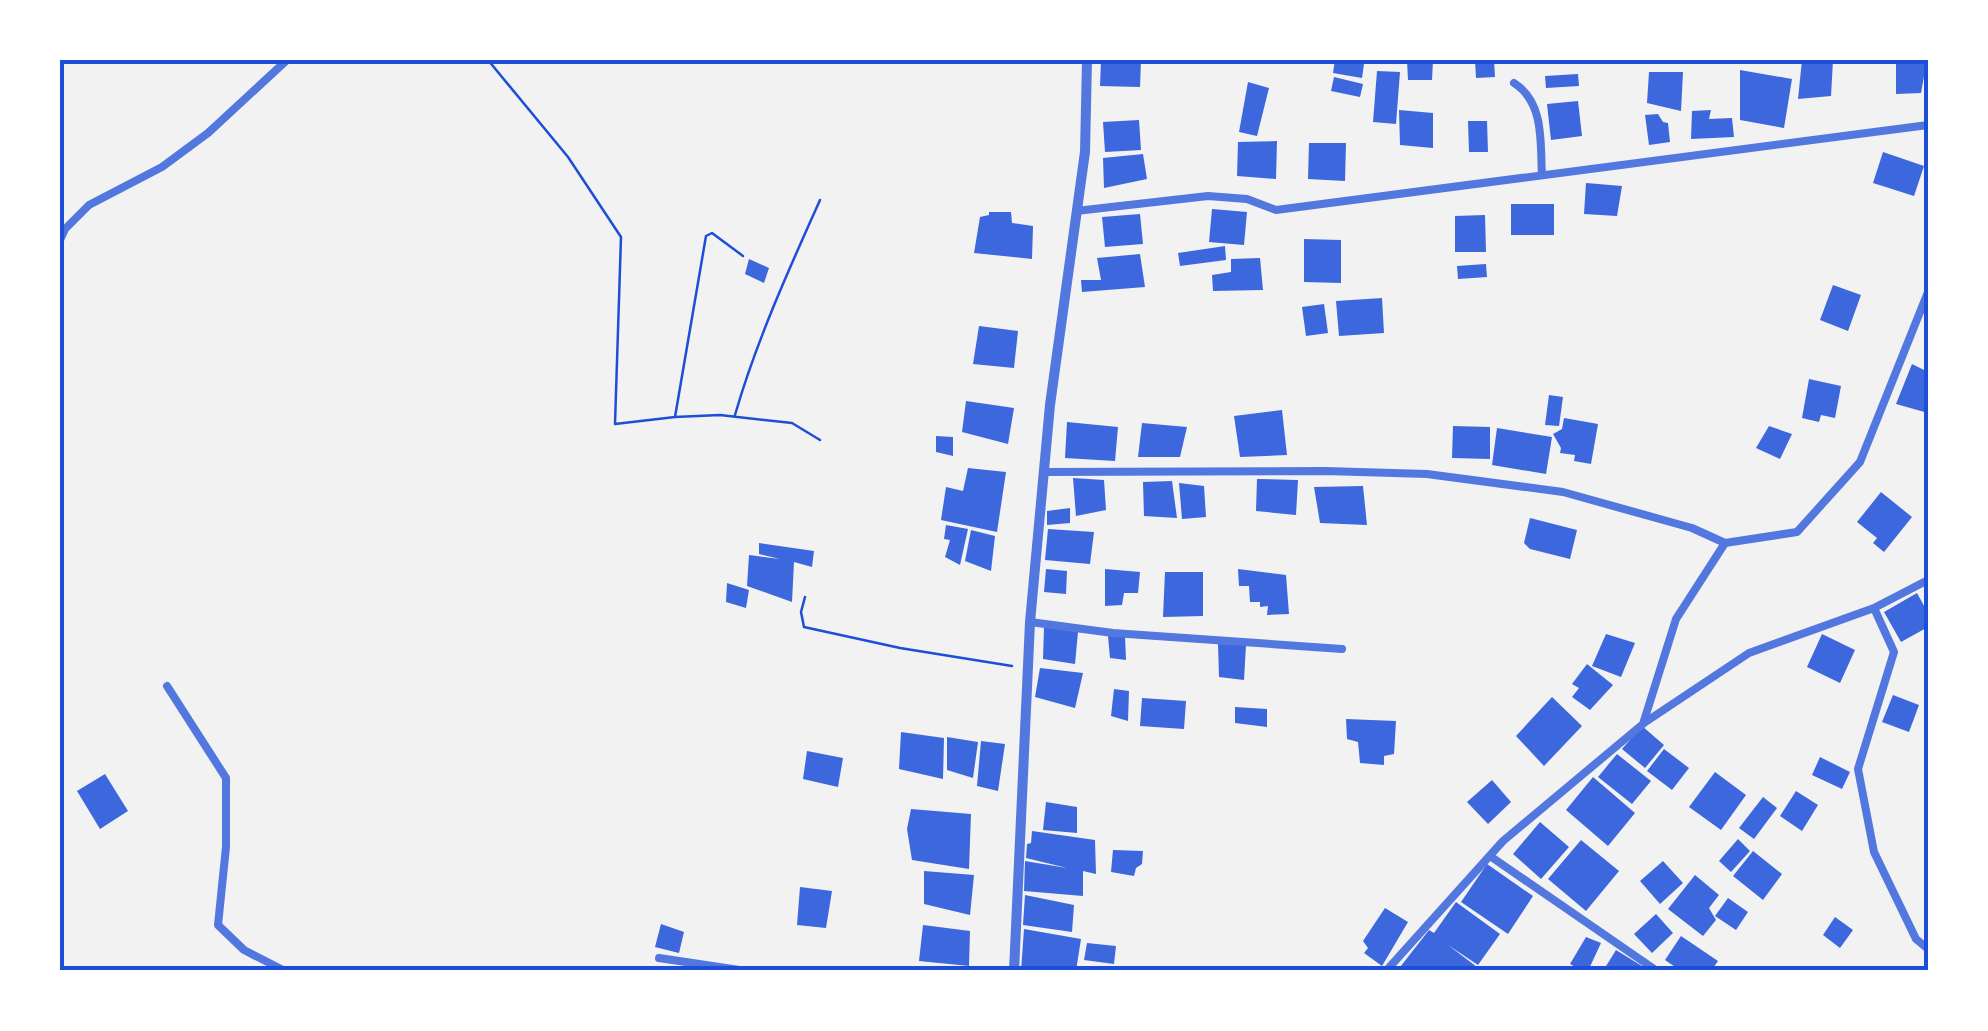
<svg xmlns="http://www.w3.org/2000/svg" width="1988" height="1031" font-family="Manrope,sans-serif">
	<rect width="100%" height="100%" fill="#f2f2f2"/>
	<path fill="#3d67dc" d="M1101,60H1141L1140,87L1100,86Z
		M1335,60L1364,64L1362,78L1333,73Z
		M1407,60H1433L1432,80H1408Z
		M1475,60H1494L1495,77L1476,78Z
		M1802,60H1833L1831,96L1798,99Z
		M1896,60H1927L1921,93L1896,94Z
		M1740,70L1792,79L1784,128L1740,120Z
		M1377,71L1400,72L1396,124L1373,122Z
		M1649,72H1683L1681,111L1647,103Z
		M1578,74L1579,86L1546,88L1545,76Z
		M1334,77L1363,84L1360,97L1331,91Z
		M1248,82L1269,88L1257,136L1239,132Z
		M1578,101L1582,136L1551,140L1547,104Z
		M1399,110L1433,113V148L1400,145Z
		M1711,110L1709,119L1732,118L1734,137L1691,139L1692,111Z
		M1658,114L1663,122L1668,123L1670,142L1649,145L1645,115Z
		M1139,120L1141,150L1105,152L1103,122Z
		M1468,121H1487L1488,152H1469Z
		M1277,141L1276,179L1237,176L1238,142Z
		M1309,143H1346L1345,181L1308,179Z
		M1883,152L1924,166L1914,196L1873,183Z
		M1143,154L1147,179L1104,188L1103,158Z
		M1586,183L1622,186L1617,216L1584,214Z
		M1511,204H1554V235H1511Z
		M1212,209L1247,212L1244,245L1209,242Z
		M989,212H1011L1012,223L1033,226L1032,259L974,253L980,217L989,215Z
		M1140,214L1143,244L1105,247L1102,217Z
		M1485,215L1486,252H1455V216Z
		M1304,239L1341,240V283L1304,282Z
		M1225,246L1226,260L1180,266L1178,253Z
		M1140,254L1145,287L1082,292L1081,280H1101L1097,258Z
		M1260,258L1263,290L1213,291L1212,275L1231,272V259Z
		M749,259L769,268L764,283L745,274Z
		M1486,264L1487,277L1458,279L1457,266Z
		M1833,285L1861,295L1848,331L1820,320Z
		M1382,298L1384,333L1339,336L1336,301Z
		M1324,304L1328,333L1306,336L1302,307Z
		M979,326L1018,331L1014,368L973,364Z
		M1912,364L1928,372V413L1896,404Z
		M1809,379L1841,386L1835,418L1821,415L1819,422L1802,418Z
		M1549,395L1563,397L1559,426L1545,425Z
		M966,401L1014,408L1008,444L962,432Z
		M1282,410L1287,455L1240,457L1234,416Z
		M1564,418L1598,424L1591,464L1574,461L1575,455L1560,453L1561,448L1553,434L1562,429Z
		M1067,422L1118,427L1115,461L1065,458Z
		M1142,423L1187,427L1180,457H1138Z
		M1453,426L1490,427V459L1452,458Z
		M1769,426L1792,434L1780,459L1756,448Z
		M1497,428L1552,437L1546,474L1492,465Z
		M936,436L953,437V456L936,452Z
		M968,468L1006,472L997,532L941,520L946,487L963,491Z
		M1073,478L1104,480L1106,510L1076,516Z
		M1257,479L1298,480L1296,515L1256,511Z
		M1172,481L1177,518L1144,516L1143,482Z
		M1179,483L1204,486L1206,517L1182,519Z
		M1363,486L1367,525L1320,523L1314,487Z
		M1881,492L1912,517L1884,552L1873,543L1877,538L1857,522Z
		M1070,508V523L1047,525V511Z
		M1530,518L1577,530L1570,559L1530,549L1524,543Z
		M946,525L968,529L960,565L945,557L950,540L944,539Z
		M1048,529L1094,532L1090,564L1045,560Z
		M971,530L995,536L991,571L965,561Z
		M759,543L814,551L812,567L794,562L792,602L747,586L749,555L780,559L759,554Z
		M1046,569L1067,571L1066,594L1044,592Z
		M1105,569L1140,572L1138,593H1124L1122,605L1105,606Z
		M1238,569L1286,575L1289,614L1267,615L1268,606L1260,607V602H1250L1249,586H1239Z
		M1165,572H1203V616L1163,617Z
		M727,583L749,590L746,608L726,602Z
		M1917,593L1928,613V627L1901,642L1884,612Z
		M1044,627L1078,632L1075,664L1043,659Z
		M1606,634L1635,643L1621,677L1592,666Z
		M1822,634L1855,650L1840,683L1807,667Z
		M1108,636H1125L1126,660L1110,658Z
		M1218,644L1246,645L1244,680L1219,677Z
		M1587,664L1613,685L1590,710L1572,697L1579,688L1572,684Z
		M1040,668L1083,673L1075,708L1035,697Z
		M1114,689L1129,691L1128,721L1111,716Z
		M1893,695L1919,705L1909,732L1882,722Z
		M1552,697L1582,726L1544,766L1516,736Z
		M1142,698L1186,701L1184,729L1140,726Z
		M1235,707L1267,709V727L1235,723Z
		M1346,719L1396,721L1394,754L1384,756V765L1360,763L1358,742L1347,739Z
		M1642,726L1664,745L1645,768L1622,749Z
		M901,732L944,738L943,779L899,769Z
		M947,737L978,742L973,778L947,770Z
		M981,741L1005,744L998,791L977,786Z
		M1664,749L1689,768L1672,790L1647,771Z
		M807,751L843,758L838,787L803,779Z
		M1617,754L1651,781L1632,804L1598,777Z
		M1820,757L1850,772L1842,789L1812,775Z
		M1715,772L1746,795L1721,830L1689,807Z
		M105,774L128,811L100,829L77,791Z
		M1593,777L1635,813L1608,846L1566,810Z
		M1492,780L1511,802L1488,824L1467,802Z
		M1796,791L1818,805L1802,831L1780,816Z
		M1763,797L1777,808L1754,839L1739,828Z
		M1046,802L1077,807V833L1043,830Z
		M911,809L971,814L969,869L912,860L907,829Z
		M1540,822L1569,847L1541,879L1513,854Z
		M1032,831L1095,840L1096,874L1083,871V896L1024,891L1025,861L1067,868L1026,858L1027,844L1031,843Z
		M1738,839L1750,851L1731,872L1719,861Z
		M1581,840L1619,871L1586,911L1548,879Z
		M1113,850L1143,851L1142,864L1136,868L1134,876L1111,872Z
		M1753,851L1782,874L1763,900L1733,876Z
		M1663,861L1683,883L1660,904L1640,881Z
		M1487,864L1533,896L1508,934L1461,902Z
		M924,871L974,875L970,915L924,904Z
		M1695,875L1719,895L1709,908L1716,920L1703,936L1668,909Z
		M800,887L832,891L826,928L797,925Z
		M1025,895L1074,905L1072,932L1023,925Z
		M1728,898L1748,912L1736,930L1715,916Z
		M1456,902L1500,934L1478,965L1448,945L1477,967L1474,971H1397L1429,930L1434,933Z
		M1385,908L1408,922L1382,966L1364,953L1368,948L1363,941Z
		M1656,914L1673,933L1652,953L1634,934Z
		M1835,917L1853,930L1840,948L1823,935Z
		M661,924L684,932L679,953L655,947Z
		M923,925L970,931L969,966L919,961Z
		M1024,929L1081,939L1076,971H1021Z
		M1681,936L1718,961L1711,971H1681L1665,960Z
		M1586,937L1601,943L1588,971H1583L1570,964Z
		M1087,943L1116,946L1114,964L1084,960Z
		M1616,950L1650,971H1603Z"/>
	<g fill="none" stroke-linecap="round" stroke-linejoin="round">
		<path stroke="#1d4ed8" stroke-width="2.5" d="M488,60L568,157L621,237L615,424L675,417
			M743,256L712,233L706,236L675,417L720,415L792,423L820,440
			M735,415C756,342 789,269 820,200
			M805,597L801,612L804,627L900,648L1012,666"/>
		<path stroke="#5277de" stroke-width="8" d="M1514,83C1545,103 1540,143 1542,175
			M1076,211L1208,196L1247,199L1276,210L1928,125
			M60,240L65,229L89,205L162,167L208,133L287,60
			M1044,472L1325,471L1427,474L1563,492L1692,528L1725,543L1797,532L1860,462L1928,292
			M1874,608L1894,652L1858,769L1874,852L1916,939L1928,949
			M1030,622L1113,633L1342,649
			M167,686L226,778V847L218,925L244,950L285,971
			M1644,723L1749,653L1874,608L1928,580
			M1490,856L1657,971
			M659,958L746,971
			M1386,971L1503,841L1643,724L1676,619L1725,543"/>
		<path stroke="#5277de" stroke-width="10" d="M1014,971L1030,622L1050,405L1085,152L1087,60"/>
	</g>
	<rect width="1988" height="1031" fill="none" stroke="#ffffff" stroke-width="125"/>
	<rect x="62" y="62" width="1864" height="906" fill="none" stroke="#1d4ed8" stroke-width="4"/>
</svg>
